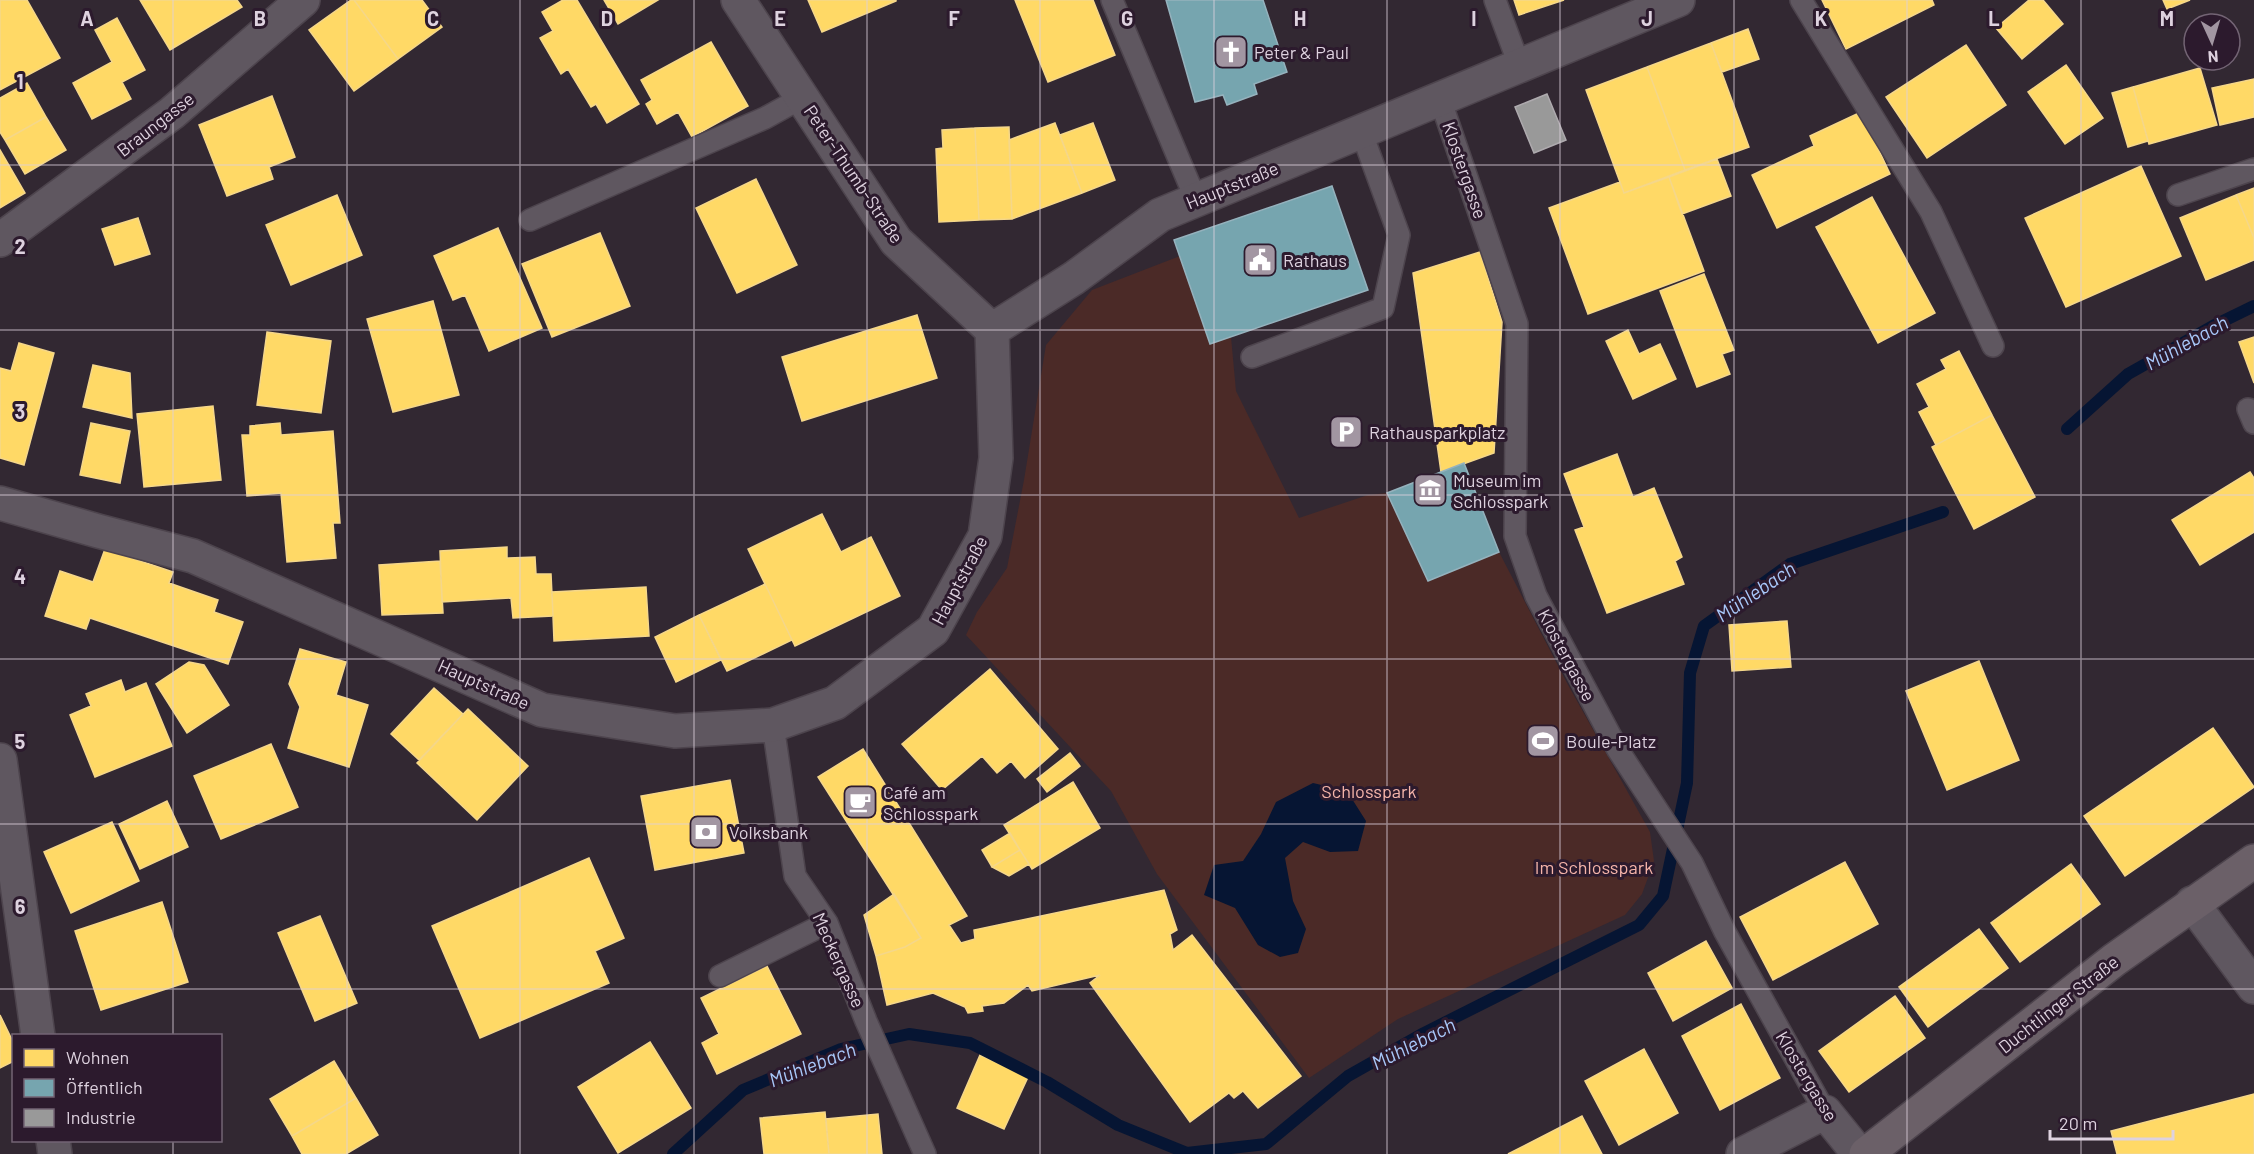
<svg xmlns="http://www.w3.org/2000/svg" width="2254" height="1154" font-family="Barlow,sans-serif">
	<rect width="100%" height="100%" fill="#322832"/>
	<path fill="#4b2a27" d="M1180,256L1210,344L1231,337L1236,391L1299,518L1368,495L1387,493L1428,580L1499,552L1567,683L1650,832L1654,861L1642,894L1625,915L1398,1019L1309,1078L1157,874L1111,791L966,635L977,612L1007,568L1024,480L1046,345L1092,290Z"/>
	<path fill="#061533" d="M1313,783L1347,791L1366,821L1358,851L1330,852L1303,842L1285,858L1293,901L1306,929L1298,953L1280,957L1258,945L1235,908L1204,895L1214,865L1243,861L1261,834L1276,802Z"/>
	<path fill="#ffd966" stroke="#f5d78a" stroke-width="1.5" d="M0,0H27L60,58L0,90Z
		M140,0H237L242,7L170,50Z
		M351,0H354L398,59L354,91L309,30Z
		M354,0H422L442,27L398,59Z
		M563,0H577L639,104L607,123L596,104L591,107L568,69L561,74L540,38L553,31L542,12Z
		M604,0H658L618,24Z
		M808,0H896V1L822,32Z
		M1015,0H1093L1115,55L1048,82Z
		M1514,0H1564L1519,15Z
		M1822,0H1932L1934,5L1846,49Z
		M2029,0H2043L2063,24L2022,59L1996,28Z
		M2163,0H2190L2167,9Z
		M117,18L145,70L122,82L131,99L92,119L73,83L112,62L95,30Z
		M1748,29L1759,59L1722,72L1711,43Z
		M711,42L748,106L692,137L678,112L657,124L646,104L652,100L641,80Z
		M1711,43L1749,147L1685,170L1647,67Z
		M1966,45L2006,105L1927,158L1886,97Z
		M2066,65L2103,118L2065,144L2028,92Z
		M1647,67L1685,170L1624,193L1586,90Z
		M2200,68L2217,125L2149,144L2133,87Z
		M2254,79V117L2220,125L2212,88Z
		M27,83L46,117L5,140L0,132V98Z
		M2133,87L2148,141L2128,147L2112,93Z
		M272,96L295,157L269,167L273,179L227,196L199,125Z
		M1861,112L1890,174L1777,228L1752,175L1814,146L1810,136Z
		M46,117L66,150L25,174L5,140Z
		M1055,123L1082,193L1012,219L1009,140Z
		M1093,123L1115,180L1082,193L1060,135Z
		M1009,127L1012,219L979,220L975,128Z
		M975,128L979,220L939,222L936,149L943,148L942,130Z
		M0,150L25,193L0,208Z
		M1717,159L1731,196L1682,214L1669,177Z
		M2141,166L2181,256L2066,307L2025,218Z
		M1669,177L1704,271L1588,314L1549,208L1620,182L1624,193Z
		M756,179L797,265L737,293L696,208Z
		M2254,188V238L2236,195Z
		M337,195L362,255L291,285L266,225Z
		M2236,195L2254,238V260L2206,280L2180,218Z
		M1872,197L1935,313L1878,343L1816,227Z
		M138,218L150,254L115,265L102,229Z
		M498,228L542,328L489,351L465,295L453,300L434,256Z
		M600,233L630,306L552,337L522,264Z
		M1480,252L1502,322L1494,453L1441,472L1413,273Z
		M1704,274L1734,350L1722,354L1730,374L1697,387L1660,291Z
		M433,301L459,395L393,412L367,319Z
		M917,315L937,378L802,421L782,357Z
		M1628,330L1639,354L1660,344L1676,379L1633,399L1606,341Z
		M267,332L331,341L321,413L257,405Z
		M2254,337V383L2239,342Z
		M19,343L54,353L24,465L0,458V368L11,371Z
		M1959,351L1992,415L1936,445L1919,412L1929,407L1917,384L1946,369L1941,360Z
		M93,365L130,373L132,418L83,407Z
		M213,406L221,480L144,487L137,414Z
		M1992,415L2035,497L1974,529L1932,447Z
		M91,423L130,431L120,483L80,475Z
		M280,423L281,435L333,431L340,523H333L336,558L287,562L281,493L247,496L242,435H250V426Z
		M1617,454L1633,497L1654,488L1682,557L1675,561L1684,584L1607,613L1575,530L1584,527L1564,474Z
		M2250,472L2254,478V532L2200,565L2172,520Z
		M822,514L841,552L871,537L900,596L795,646L748,549Z
		M507,547V558L535,557L536,574H551L553,616L513,618L511,598L442,602L440,551Z
		M105,549L173,572L169,583L218,600L214,612L243,622L228,664L90,618L86,629L45,616L60,571L93,582Z
		M440,561L443,613L382,615L379,565Z
		M765,584L792,640L727,671L699,615Z
		M646,587L649,636L554,641L552,592Z
		M699,615L721,660L676,682L655,637Z
		M1787,621L1791,667L1732,671L1729,625Z
		M300,649L346,662L336,695L368,705L349,767L288,748L300,707L289,684Z
		M1979,661L2019,760L1947,790L1906,691Z
		M189,662L204,665L229,705L187,733L156,684Z
		M990,669L1058,749L1025,778L1011,761L997,773L982,756L942,790L902,744Z
		M121,680L125,692L146,683L172,746L95,777L70,715L91,706L86,694Z
		M434,688L463,714L419,760L391,734Z
		M468,709L528,766L477,820L417,763Z
		M2213,728L2254,787L2125,876L2084,816Z
		M271,744L298,807L221,839L194,776Z
		M863,749L967,916L949,925L961,943L975,939L974,930L1164,890L1177,930L1170,934L1173,950L1192,935L1301,1076L1258,1108L1243,1091L1234,1098L1229,1093L1190,1122L1090,983L1100,975L1032,991L1028,985L1004,1003L982,1006L983,1011L968,1013L965,1007L933,993L887,1005L876,956L905,947L921,938L818,777Z
		M1070,753L1080,766L1047,792L1037,779Z
		M730,780L744,853L655,870L641,796Z
		M1073,782L1100,828L1032,869L1004,825Z
		M167,801L188,847L140,869L119,824Z
		M112,822L139,881L71,913L44,852Z
		M1010,833L1020,850L992,867L982,850Z
		M1020,850L1029,864L1009,876L992,867Z
		M589,858L624,938L595,951L609,983L480,1038L432,926Z
		M1845,862L1878,924L1773,980L1740,917Z
		M2071,864L2100,904L2020,962L1991,923Z
		M894,894L921,938L905,947L876,956L864,915Z
		M162,902L188,982L101,1010L75,931Z
		M320,916L357,1003L315,1021L278,933Z
		M1979,929L2008,968L1928,1027L1899,987Z
		M1706,941L1732,988L1673,1021L1648,973Z
		M767,966L801,1034L717,1074L702,1043L719,1034L701,998Z
		M1895,996L1925,1038L1849,1092L1819,1051Z
		M1741,1004L1780,1078L1720,1110L1682,1036Z
		M0,1015L14,1044V1061L0,1068Z
		M650,1042L691,1108L618,1153L578,1087Z
		M1644,1049L1678,1113L1619,1145L1585,1081Z
		M980,1055L1028,1077L1004,1129L957,1108Z
		M334,1061L356,1098L292,1136L270,1099Z
		M2254,1094V1154H2117L2111,1131Z
		M356,1098L378,1135L346,1154H302L292,1136Z
		M825,1112L829,1154H764L760,1118Z
		M878,1114L882,1154H829L826,1119Z
		M1582,1116L1602,1154H1508Z"/>
	<path fill="#76a5af" stroke="#95b2bd" stroke-width="1.5" d="M1166,0H1263L1287,72L1254,84L1257,94L1227,105L1223,95L1195,102Z
		M1332,186L1368,290L1210,344L1174,240Z
		M1464,463L1499,552L1428,581L1387,493Z"/>
	<path fill="#999" stroke="#aeaaae" stroke-width="1.5" d="M1547,94L1566,140L1534,153L1515,107Z"/>
	<g fill="none" stroke-linecap="round" stroke-linejoin="round">
		<path stroke="#061533" stroke-width="12" d="M2067,429L2128,374L2213,326L2254,306
			M673,1154L743,1090L841,1049L909,1034L970,1043L1047,1082L1118,1125L1187,1153L1266,1144L1348,1076L1424,1033L1639,925L1663,896L1687,783L1690,673L1704,626L1790,564L1943,512"/>
		<defs>
			<path id="service" d="M1112,0L1196,200
				M1495,0L1520,67
				M1801,0L1931,212L1993,346
				M1440,99L1517,324L1515,536L1536,596L1618,750L1692,863L1725,932L1825,1112
				M2178,195L2254,169
				M530,220L765,118L803,97
				M1252,357L1383,308L1399,235L1361,131
				M2248,409L2254,423
				M773,725L795,876L827,923L866,1021L925,1154
				M720,976L827,923"/>
			<path id="minor" d="M738,0L896,241L992,330
				M0,240L172,113L303,0
				M992,330L1074,278L1160,215L1678,0
				M0,503L98,531L193,556L542,710L675,731L773,725L835,703L933,630L985,536L996,458L992,330
				M0,760L38,1036
				M2192,903L2254,987
				M53,1140L55,1154
				M1743,1154L1825,1112L1859,1154"/>
			<path id="secondary" d="M1866,1154L2114,960L2254,861"/>
		</defs>
		<use href="#service" stroke="#4d444d" stroke-width="24"/>
		<use href="#minor" stroke="#4d444d" stroke-width="36"/>
		<use href="#secondary" stroke="#4d444d" stroke-width="36"/>
		<use href="#service" stroke="#5f5760" stroke-width="21"/>
		<use href="#minor" stroke="#5f5760" stroke-width="33"/>
		<use href="#secondary" stroke="#6b6068" stroke-width="33"/>
	</g>
	<path fill="none" stroke="#ded2df" stroke-width="1.5" stroke-opacity="0.55" d="M173,0V1036M347,0V1154M520,0V1154M694,0V1154M867,0V1154M1040,0V1154M1214,0V1154M1387,0V1154M1560,0V1154M1734,0V1154M1907,0V1154M2081,0V1154M0,165H2254M0,330H2254M0,495H2254M0,659H2254M0,824H2254M0,989H2254M173,1140V1154"/>
	<defs>
		<symbol id="church-square" viewBox="-11 -11 22 22"><rect x="-9" y="-9" width="18" height="18" rx="4" fill="#a296a2" stroke="#2c1a2d"/><path d="M-1.2-6h2.4v3.5h3.3v2.4h-3.3V6h-2.4V-.1h-3.3v-2.4h3.3Z" fill="#fff"/></symbol>
		<symbol id="civic-square" viewBox="-11 -11 22 22"><rect x="-9" y="-9" width="18" height="18" rx="4" fill="#a296a2" stroke="#2c1a2d"/><path d="M-.6-6.5H3V-4.5H.6V-3L4-1V1h2V6H-6V1h2V-1L-.6-3ZM-1.2 2.5V6h2.4V2.5Z" fill="#fff"/></symbol>
		<symbol id="parking-square" viewBox="-11 -11 22 22"><rect x="-9" y="-9" width="18" height="18" rx="4" fill="#a296a2" stroke="#2c1a2d"/><path d="M-3.5-5.5H1a3.5 3.5 0 0 1 0 7H-1V5.5H-3.5ZM-1-3.4V-.6H.8a1.4 1.4 0 0 0 0-2.8Z" fill="#fff"/></symbol>
		<symbol id="museum-square" viewBox="-11 -11 22 22"><rect x="-9" y="-9" width="18" height="18" rx="4" fill="#a296a2" stroke="#2c1a2d"/><path d="M0-6L6-3V-2H-6V-3ZM-5-1h2V3h-2ZM-1-1h2V3h-2ZM3-1h2V3H3ZM-6 4H6V6H-6Z" fill="#fff"/></symbol>
		<symbol id="stadium-square" viewBox="-11 -11 22 22"><rect x="-9" y="-9" width="18" height="18" rx="4" fill="#a296a2" stroke="#2c1a2d"/><path d="M0-5a6.5 5 0 1 0 0 10a6.5 5 0 1 0 0-10ZM-3.5-1.8h7v3.6h-7Z" fill="#fff"/></symbol>
		<symbol id="cafe-square" viewBox="-11 -11 22 22"><rect x="-9" y="-9" width="18" height="18" rx="4" fill="#a296a2" stroke="#2c1a2d"/><path d="M-5.5-4.5H6V0H3Q3 3.5 0 3.5H-2.5Q-5.5 3.5-5.5 0ZM3-3.2v2h1.7v-2ZM-6 4.5H4V6H-6Z" fill="#fff"/></symbol>
		<symbol id="bank-square" viewBox="-11 -11 22 22"><rect x="-9" y="-9" width="18" height="18" rx="4" fill="#a296a2" stroke="#2c1a2d"/><path d="M-6-4H6V4H-6ZM0-2.3a2.3 2.3 0 1 0 0 4.6a2.3 2.3 0 1 0 0-4.6Z" fill="#fff"/></symbol>
	</defs>
	<g fill-rule="evenodd">
		<use href="#church-square" x="1212" y="33" width="38" height="38"/>
		<use href="#civic-square" x="1241" y="241" width="38" height="38"/>
		<use href="#parking-square" x="1327" y="413" width="38" height="38"/>
		<use href="#museum-square" x="1411" y="471" width="38" height="38"/>
		<use href="#stadium-square" x="1524" y="722" width="38" height="38"/>
		<use href="#cafe-square" x="841" y="783" width="38" height="38"/>
		<use href="#bank-square" x="687" y="813" width="38" height="38"/>
	</g>
	<g text-anchor="middle" dominant-baseline="central" stroke-width="6" stroke-linejoin="round" paint-order="stroke">
		<g font-size="18" fill="#ded2df" stroke="#2c1a2d" text-anchor="start">
			<text x="1254" y="52">Peter &amp; Paul</text>
			<text x="1283" y="260">Rathaus</text>
			<text x="1369" y="432">Rathausparkplatz</text>
			<text x="1453" y="480">Museum im<tspan x="1453" dy="21">Schlosspark</tspan></text>
			<text x="1566" y="741">Boule-Platz</text>
			<text x="883" y="792">Café am<tspan x="883" dy="21">Schlosspark</tspan></text>
			<text x="729" y="832">Volksbank</text>
		</g>
		<g font-size="18" fill="#ded2df" stroke="#2c1a2d">
			<text transform="translate(155 124) rotate(-38)">Braungasse</text>
			<text transform="translate(1465 170) rotate(71)">Klostergasse</text>
			<text transform="translate(854 174) rotate(56)">Peter-Thumb-Straße</text>
			<text transform="translate(1232 185) rotate(-22)">Hauptstraße</text>
			<text transform="translate(959 580) rotate(-62)">Hauptstraße</text>
			<text transform="translate(1567 655) rotate(62)">Klostergasse</text>
			<text transform="translate(484 684) rotate(24)">Hauptstraße</text>
			<text transform="translate(839 960) rotate(66)">Meckergasse</text>
			<text transform="translate(2058 1004) rotate(-38)">Duchtlinger Straße</text>
			<text transform="translate(1807 1076) rotate(59)">Klostergasse</text>
		</g>
		<g font-size="18" fill="#f6b5aa" stroke="#2c1a2d">
			<text x="1369" y="791">Schlosspark</text>
			<text x="1594" y="867">Im Schlosspark</text>
		</g>
		<g font-size="20" font-style="italic" fill="#a8c7f9" stroke="#2c1a2d">
			<text transform="translate(2186 342) rotate(-29)">Mühlebach</text>
			<text transform="translate(1755 591) rotate(-34)">Mühlebach</text>
			<text transform="translate(1413 1043) rotate(-27)">Mühlebach</text>
			<text transform="translate(812 1064) rotate(-21)">Mühlebach</text>
		</g>
	</g>
	<g font-size="20" text-anchor="middle" font-weight="bold" fill="#ded2df" stroke="#2c1a2d" stroke-width="6" stroke-linejoin="round" paint-order="stroke">
		<text x="87" y="26">A</text>
		<text x="260" y="26">B</text>
		<text x="433" y="26">C</text>
		<text x="607" y="26">D</text>
		<text x="780" y="26">E</text>
		<text x="954" y="26">F</text>
		<text x="1127" y="26">G</text>
		<text x="1300" y="26">H</text>
		<text x="1474" y="26">I</text>
		<text x="1647" y="26">J</text>
		<text x="1821" y="26">K</text>
		<text x="1994" y="26">L</text>
		<text x="2167" y="26">M</text>
		<text x="20" y="89">1</text>
		<text x="20" y="254">2</text>
		<text x="20" y="419">3</text>
		<text x="20" y="584">4</text>
		<text x="20" y="749">5</text>
		<text x="20" y="914">6</text>
	</g>
	<rect x="12" y="1034" width="210" height="108" fill="#2c1a2d" stroke="#736474" stroke-width="1.5"/>
	<rect x="24" y="1049" width="30" height="18" fill="#ffd966" stroke="#736474" stroke-width="1.5"/>
	<text x="66" y="1064" font-size="18" fill="#ded2df">Wohnen</text>
	<rect x="24" y="1079" width="30" height="18" fill="#76a5af" stroke="#736474" stroke-width="1.5"/>
	<text x="66" y="1094" font-size="18" fill="#ded2df">Öffentlich</text>
	<rect x="24" y="1109" width="30" height="18" fill="#999999" stroke="#736474" stroke-width="1.5"/>
	<text x="66" y="1124" font-size="18" fill="#ded2df">Industrie</text>
	<g transform="translate(2212 42) rotate(176)"><circle r="28" fill="#2c1a2d" stroke="#736474" stroke-width="1.5"/>
	<path d="M0-4.5L10 22L0 15L-10 22Z" fill="#a296a2"/>
	<text y="-9" font-size="16" font-weight="bold" text-anchor="middle" fill="#ded2df">N</text>
	</g>
	<path d="M2050 1130v9h123v-9" fill="none" stroke="#ded2df" stroke-width="3"/>
	<text x="2059" y="1130" font-size="18" fill="#ded2df" stroke="#2c1a2d" stroke-width="4.5" paint-order="stroke">20 m</text>
</svg>
